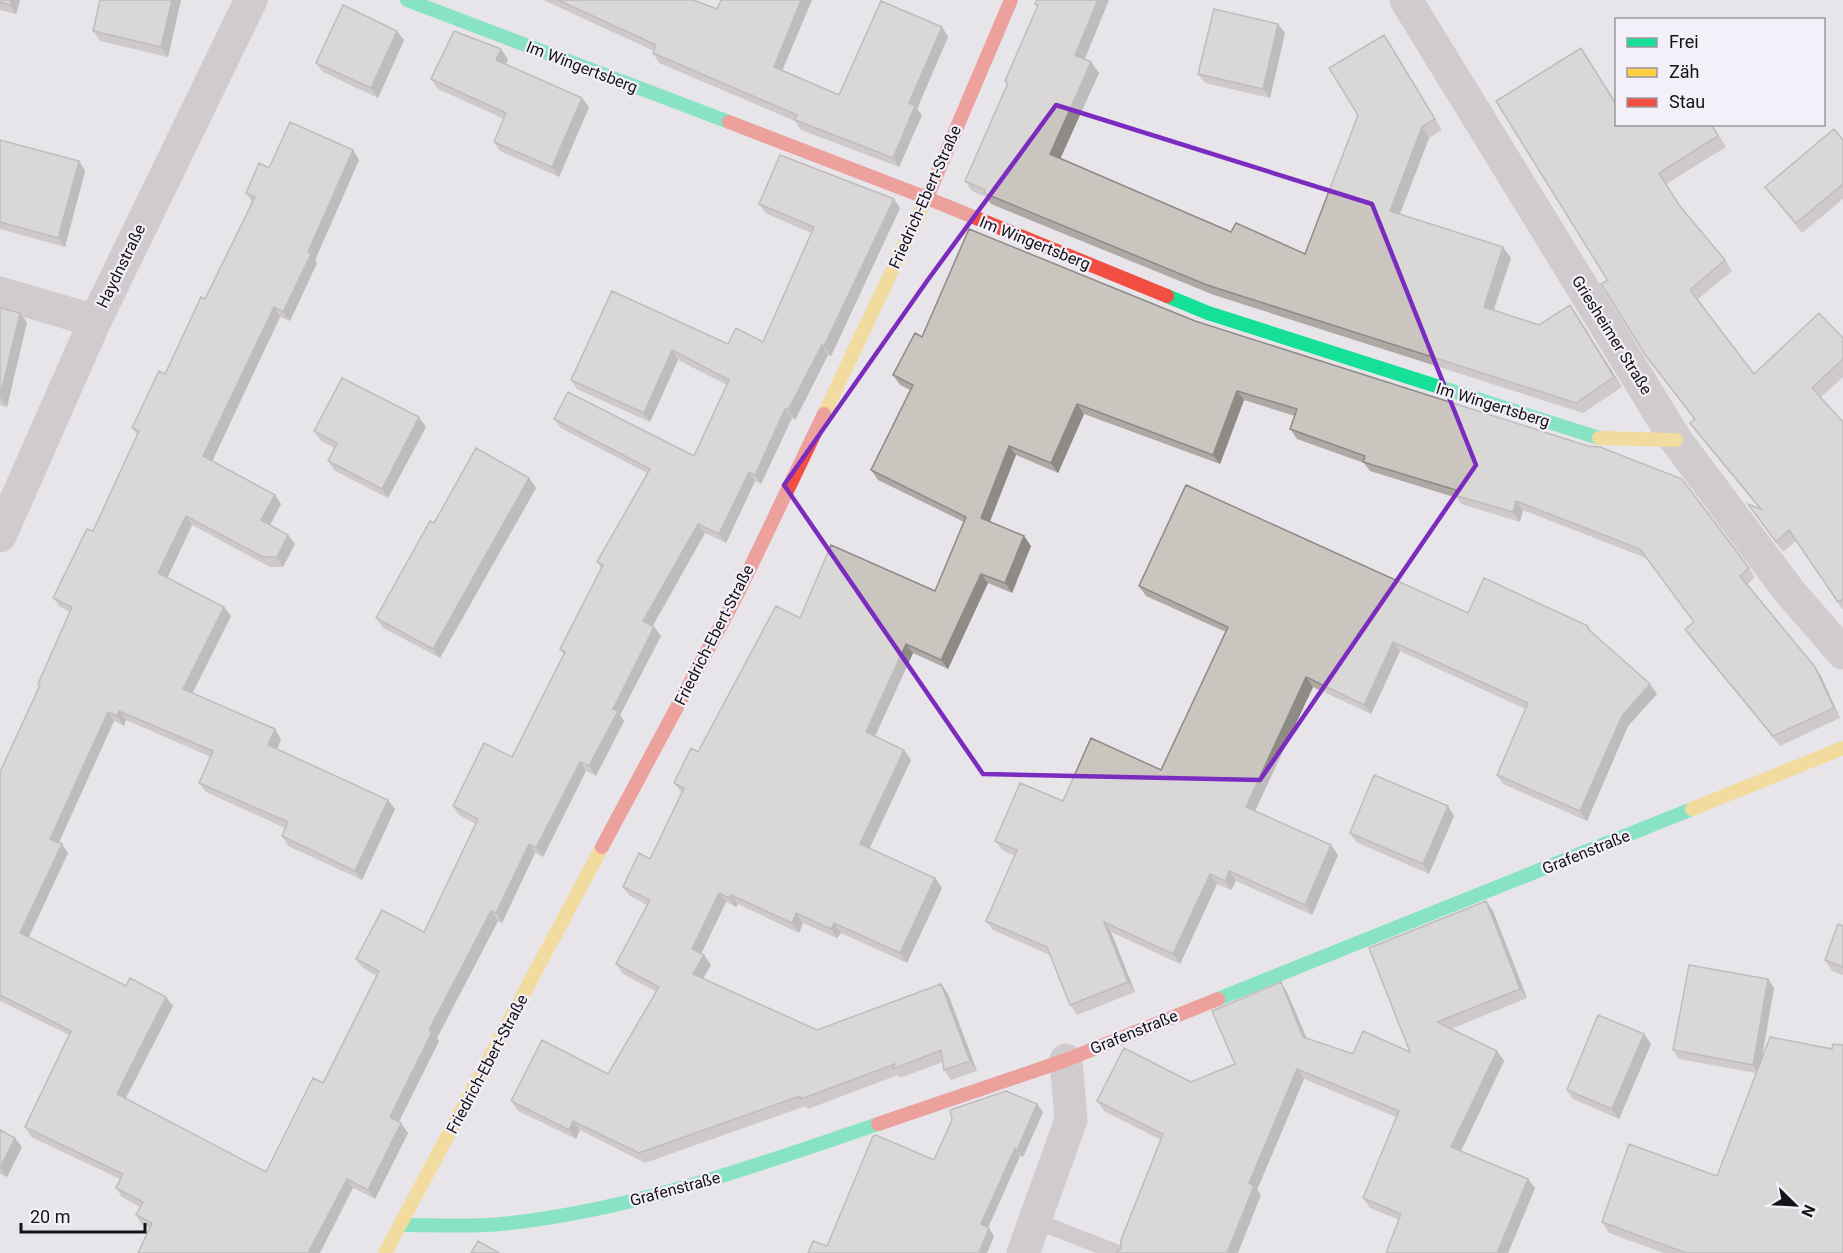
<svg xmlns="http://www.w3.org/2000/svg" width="1843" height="1253" font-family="Roboto,sans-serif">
	<rect width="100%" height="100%" fill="#e7e5ea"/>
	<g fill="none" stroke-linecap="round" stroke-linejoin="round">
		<path stroke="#b4aba9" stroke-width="16" d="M1034,1220L1118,1253"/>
		<path stroke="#b4aba9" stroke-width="33" d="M1406,0L1676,440L1789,591L1843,653
			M0,293L95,321
			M0,536L95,321L251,0
			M1023,1253L1071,1120L1066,1060"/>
		<path stroke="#16e098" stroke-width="14" d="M407,0L729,122
			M1167,296L1208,313L1599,438
			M1218,999L1692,809
			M401,1225C434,1225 468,1227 501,1224C631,1211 755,1166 878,1124"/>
		<path stroke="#ffcf43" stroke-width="14" d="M824,414L928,195
			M1599,438L1676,440
			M1692,809L1843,748
			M385,1253L602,847"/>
		<path stroke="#f24e42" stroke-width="14" d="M729,122L927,198L1167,296
			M928,195L1011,0
			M602,847L737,595L824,414
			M878,1124L1066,1060L1218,999"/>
	</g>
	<path fill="#afa9a5" d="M0,0H20L16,14L0,10Z
		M100,0H181L168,57L100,41L93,31Z
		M543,0H693L783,71L839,95L942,27L948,37L917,109L922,115L899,167L801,130L795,121L659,63L653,53L654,51Z
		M1037,0L1084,59L1091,62L1099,73L1060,158L1231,232L1305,254L1391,45L1442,130L1429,138L1400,214L1511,258L1494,310L1539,325L1570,305L1622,387L1583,413L1214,295L991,204L986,197L972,191L965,181L1007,85L1005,81L1037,7L1035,4Z
		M1285,33L1270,98L1205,83L1198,74Z
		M404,40L378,98L323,72L316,63Z
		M1588,58L1617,124H1712L1726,147L1666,184L1682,209L1725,260L1732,271L1697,300L1754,374L1843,338V377L1821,397L1843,422V610L1796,541L1783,552L1755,514L1759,508L1697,433L1690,423L1694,419L1646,356L1608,281Z
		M508,59L506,64L582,98L589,107L559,177L500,151L494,142L504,119L438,89L431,79Z
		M0,140L79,161L85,171L65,247L0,229Z
		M1843,140V199L1802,233L1772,196L1765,187Z
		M353,150L359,160L315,260L317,263L290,321L280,317L212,461L275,495L281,504L270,525L295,544L283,567H270L192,525L167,578L231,616L192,693L281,739L277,749L395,809L362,880L288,846L282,836L285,828L206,792L199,783L211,757L126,720L124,726L114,721L59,843L68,853L28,938L126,986L173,1006L126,1098L266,1172L323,1083L377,976L363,968L356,959L424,932L476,824L459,815L453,806L512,757L564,655L560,649L601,568L597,562L647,473L561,428L554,419L694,456L727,385L678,360L650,422L577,389L571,380L612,291L728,344L763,342L811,233L765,213L759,204L900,208L831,356L828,355L795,420L792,418L761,484L755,481L726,543L705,533L653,626L654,627L661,636L620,715L624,721L596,776L586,771L543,857L535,853L502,923L498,921L437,1038L439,1041L399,1122L408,1133L375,1199L353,1188L150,1228L142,1225L136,1215L140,1207L122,1197L116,1188L120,1179L31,1137L25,1127L69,1035L0,1001V772L39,686L38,684L70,612L60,607L53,598L93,531L137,435L132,428L165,374L205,299L252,202L246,193L269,168Z
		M969,229L1749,568L1755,577L1747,585L1821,676L1840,718L1780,746L1692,639L1685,629L1694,622L1646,558L1523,510L1520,522L1461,504L1457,498L1370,471L1364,463L1297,439L1290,429L1295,416L1244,400L1220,464L1084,414L1058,473L1016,455L990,522L1024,536L1031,546L1012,593L988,583L948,669L913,653L875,737L904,750L911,760L869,848L935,878L942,888L907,963L841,933L837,938L803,923L799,933L738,904L736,907L726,902L701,954L704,955L711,965L703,979L817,1030L941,984L948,994L977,1071L951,1080L944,1070L943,1062L900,1078L898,1075L808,1109L806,1106L645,1163L580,1130L576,1139L518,1111L511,1101L608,1074L657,992L623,974L616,964L647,905L630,896L623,887L650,859L682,793L674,783L800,618L935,591L964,522L878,480L871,470L910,390L900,385L893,375L922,337Z
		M0,308L27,322L7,407L0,405Z
		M426,427L388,498L335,471L328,461L335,448L321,441L314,431Z
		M529,478L536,488L440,658L383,628L376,618L434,523Z
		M1139,586L1468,613L1588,626L1593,633L1657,694L1628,726L1587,821L1503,784L1497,775L1525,709L1400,651L1371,714L1313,687L1255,811L1338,855L1312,915L1236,881L1231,890L1217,884L1180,964L1111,932L1135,992L1077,1015L1070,1005L1050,955L993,930L986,921L1015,856L1002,850L995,841L1063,801L1161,770L1226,632L1146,596Z
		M1454,816L1429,874L1356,842L1350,833Z
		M1486,901L1493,911L1527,998L1451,1029L1497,1051L1504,1061L1461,1151L1528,1179L1535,1188L1508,1253H1386L1399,1220L1370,1208L1363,1198L1396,1117L1304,1079L1257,1190L1261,1195L1121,1248L1161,1140L1104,1111L1097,1101L1191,1082L1235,1064L1287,992L1306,1038L1353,1054L1410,1052Z
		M1843,926V975L1832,971L1825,960Z
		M1768,979L1774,988L1762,1058L1832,1049L1843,1253H1664L1609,1233L1602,1222L1717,1176L1756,1073L1679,1059L1673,1050Z
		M1651,1044L1619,1119L1573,1099L1567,1090Z
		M1037,1104L1043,1112L1023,1157L1020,1156L988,1228L994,1236L987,1253H808L827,1246L934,1160Z
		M0,1130L22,1147L7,1177L0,1174Z"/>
	<path fill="#8e8a86" d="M11,0H20L16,14L10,5Z
		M172,0H181L168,57L161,47Z
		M801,0H812L780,76L774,67Z
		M1098,0H1109L1082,66L1075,55Z
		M1278,24L1285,33L1270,98L1263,89Z
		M942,27L948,37L917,109L922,115L899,167L893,158L909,103Z
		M397,31L404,40L378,98L371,88Z
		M1384,35L1391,45L1442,130L1435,119Z
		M1581,48L1617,104V106Z
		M501,49L508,59L503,70L496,60Z
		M1091,62L1099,73L1058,164L1050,154Z
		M582,98L589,107L559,177L552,167Z
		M1422,127L1429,138L1397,221L1390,211Z
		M353,150L359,160L315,260L317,263L290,321L283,312L308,252Z
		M79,161L85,171L65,247L58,238Z
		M894,199L900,208L831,356L824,346Z
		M1503,247L1511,258L1491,317L1484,307Z
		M1570,305L1577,315L1622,387L1614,377Z
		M274,307L280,317L210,466L203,456Z
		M20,313L27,322L7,407L0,397Z
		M822,345L828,355L795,420L788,410Z
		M672,350L678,360L650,422L644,413Z
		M1237,391L1244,400L1220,464L1213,455Z
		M1077,404L1084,414L1058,473L1051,463Z
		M785,409L792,418L761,484L755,475Z
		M419,417L426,427L388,498L382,489Z
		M1009,446L1016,455L987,528L981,518Z
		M749,472L755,481L726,543L719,534Z
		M529,478L536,488L440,658L433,649Z
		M275,495L281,504L268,529L261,520Z
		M1516,501L1523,510L1520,522L1513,512Z
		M186,516L192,525L165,583L158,573Z
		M698,524L705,533L650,630L643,621Z
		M288,535L295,544L283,567L277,557Z
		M1024,536L1031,546L1012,593L1005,583Z
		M981,574L988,583L948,669L941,660Z
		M224,607L231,616L190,698L183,689Z
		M654,627L661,636L620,715L624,721L596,776L589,766L613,709Z
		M1393,642L1400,651L1371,714L1364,705Z
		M906,644L913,653L872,742L866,732Z
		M1815,667L1821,676L1840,718L1834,708Z
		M1306,677L1313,687L1252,817L1246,807Z
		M1650,684L1657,694L1628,726L1587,821L1580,811L1622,716Z
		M119,711L126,720L124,726L117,716Z
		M108,712L114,721L56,848L50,839Z
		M275,729L281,739L275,754L268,745Z
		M904,750L911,760L867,854L860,844Z
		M580,762L586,771L543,857L536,848Z
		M388,800L395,809L362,880L355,871Z
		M1448,806L1454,816L1429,874L1423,864Z
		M62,844L68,853L26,943L20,933Z
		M529,844L535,853L502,923L496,913Z
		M1331,845L1338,855L1312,915L1305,905Z
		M1229,871L1236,881L1231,890L1225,881Z
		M1210,874L1217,884L1180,964L1173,954Z
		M935,878L942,888L907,963L900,953Z
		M719,893L726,902L699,958L692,949Z
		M731,895L738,904L736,907L729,898Z
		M1486,901L1493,911L1527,998L1520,989Z
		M491,911L498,921L437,1038L439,1041L396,1127L390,1117L429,1030Z
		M796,913L803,923L799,933L792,923Z
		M1104,922L1111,932L1135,992L1128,982Z
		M834,923L841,933L837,938L831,929Z
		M704,955L711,965L700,984L693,974Z
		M1768,979L1774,988L1759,1073L1753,1065Z
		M1281,982L1287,992L1310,1046L1303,1037Z
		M941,984L948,994L977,1071L970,1061Z
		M166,997L173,1006L123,1103L117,1094Z
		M1644,1034L1651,1044L1619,1119L1612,1109Z
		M1497,1051L1504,1061L1458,1157L1451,1147Z
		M1297,1069L1304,1079L1257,1190L1261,1195L1238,1253H1227L1249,1183Z
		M1037,1104L1043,1112L1023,1157L1017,1150Z
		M573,1121L580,1130L576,1139L569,1130Z
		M401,1123L408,1133L375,1199L368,1190Z
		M15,1138L22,1147L7,1177L0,1168Z
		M1015,1148L1020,1156L986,1232L981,1224Z
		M347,1179L353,1188L320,1253H308Z
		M1528,1179L1535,1188L1508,1253H1497Z
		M989,1228L994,1236L987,1253H979Z"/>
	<path fill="#cbc5c0" stroke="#8e8a86" stroke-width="1.5" d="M0,0H11L10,5L0,2Z
		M100,0H172L161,47L93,31Z
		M558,0H693L717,9L721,0H801L774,67L839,95L881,1L942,27L909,103L915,106L893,158L795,120L797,115L653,53L656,45Z
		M1037,0H1098L1075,55L1091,62L1050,154L1231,232L1236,223L1305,254L1358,115L1329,68L1384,35L1435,119L1422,127L1390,211L1503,247L1484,307L1539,325L1570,305L1614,377L1576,403L1207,285L984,193L985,190L965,181L1008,83L1005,81L1038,5L1035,4Z
		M343,5L397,31L371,88L316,63Z
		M1214,9L1278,24L1263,89L1198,74Z
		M454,31L501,49L496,60L582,98L552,167L494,142L506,113L431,79Z
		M1581,48L1617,106V124H1711L1718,136L1659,173L1679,205L1725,260L1690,290L1754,374L1819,313L1843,338V359L1812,388L1843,422V599L1838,602L1789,530L1776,542L1748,504L1761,509L1690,423L1695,419L1646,356L1601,284L1606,281H1608L1496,101Z
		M290,122L353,150L308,252L311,254L283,312L274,307L203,456L275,495L261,520L288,535L277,557H263L186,516L158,573L224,607L183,689L275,729L268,745L388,800L355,871L282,836L288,822L199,783L213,751L119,711L117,716L108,712L50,839L62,844L20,933L126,986L130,978L166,997L117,1094L266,1172L313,1078L323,1083L379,971L356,959L382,910L424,932L478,819L453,806L484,743L512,757L565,652L560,649L603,565L597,562L650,469L554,419L568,392L694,456L729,380L672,350L644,413L571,380L612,291L728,344L736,328L763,342L814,227L759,204L780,155L894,199L824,346L822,345L788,410L785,409L755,475L749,472L719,534L698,524L643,621L654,627L613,709L618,711L589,766L580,762L536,848L529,844L496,913L491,911L429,1030L432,1032L390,1117L401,1123L368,1190L347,1179L308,1253H138L152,1223L136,1215L143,1202L116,1188L123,1174L25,1127L71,1031L0,995V772L40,685L38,684L72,607L53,598L87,529L93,531L139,431L132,428L159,371L165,374L201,297L205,299L255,197L246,193L259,163L269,168Z
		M1834,129L1843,140V184L1796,223L1765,187Z
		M0,140L79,161L58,238L0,222Z
		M969,229L1195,321L1588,446L1600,447L1682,479L1749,568L1740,576L1815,667L1834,708L1773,736L1685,629L1694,622L1640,549L1516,501L1513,512L1454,495L1456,490L1363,462L1365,456L1290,429L1297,409L1237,391L1213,455L1077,404L1051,463L1009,446L981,518L1024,536L1005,583L981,574L941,660L906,644L866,732L904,750L860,844L935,878L900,953L834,923L831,929L796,913L792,923L731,895L729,898L719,893L692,949L704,955L693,974L817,1030L941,984L970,1061L944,1070L941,1050L893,1069L895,1064L801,1099L800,1096L639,1153L573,1121L569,1130L511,1101L542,1040L608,1074L659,987L616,964L650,900L623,887L639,853L650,859L684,788L674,783L691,748L698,752L776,606L800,618L831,545L935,591L966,517L871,470L913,385L893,375L915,333L922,337Z
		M0,308L20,313L0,397Z
		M342,378L419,417L382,489L328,461L337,443L314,431Z
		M476,448L529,478L433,649L376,618L430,521L434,523Z
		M1186,485L1468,613L1484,578L1588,626V629L1650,684L1622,716L1580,811L1497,775L1528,703L1393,642L1364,705L1306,677L1246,807L1331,845L1305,905L1229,871L1225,881L1210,874L1173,954L1104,922L1128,982L1070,1005L1047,947L986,921L1017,850L995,841L1020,783L1063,801L1091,738L1161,770L1228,627L1139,586Z
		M1374,775L1448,806L1423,864L1350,833Z
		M1486,901L1520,989L1437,1022L1497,1051L1451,1147L1528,1179L1497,1253H1386L1401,1214L1363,1198L1399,1111L1297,1069L1249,1183L1254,1186L1227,1253H1116L1121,1248V1240L1163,1134L1097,1101L1124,1048L1191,1082L1235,1064L1212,1011L1281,982L1303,1037L1353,1054L1363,1031L1410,1052L1369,948Z
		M1838,924L1843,926V967L1825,960Z
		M1689,965L1768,979L1753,1065L1673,1050Z
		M1598,1015L1644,1034L1612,1109L1567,1090Z
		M1770,1037L1832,1049L1833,1044L1843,1045V1253H1686L1602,1222L1629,1144L1717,1176Z
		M1006,1091L1037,1104L1017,1150L1015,1148L981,1224L989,1228L979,1253H808L813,1241L827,1246L873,1136L876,1135L934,1160L952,1120L950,1110Z
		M0,1130L15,1138L0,1168Z
		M478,1241L499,1253H471Z"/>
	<path d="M0 0H1843V1253H0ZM1056,105L1372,204L1476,465L1260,780L983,774L784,485L927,281Z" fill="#e7e5ea" fill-opacity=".55" fill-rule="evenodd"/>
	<path fill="none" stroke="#7b2cbf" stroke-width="4.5" stroke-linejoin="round" d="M1056,105L1372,204L1476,465L1260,780L983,774L784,485L927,281Z"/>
	<g text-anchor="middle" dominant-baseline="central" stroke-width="4.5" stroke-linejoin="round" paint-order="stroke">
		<g font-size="16" fill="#151316" stroke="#f4f0fa">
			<text transform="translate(582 67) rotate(21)">Im Wingertsberg</text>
			<text transform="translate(925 197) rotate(-66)">Friedrich-Ebert-Straße</text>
			<text transform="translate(1035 243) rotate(22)">Im Wingertsberg</text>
			<text transform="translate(121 266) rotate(-64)">Haydnstraße</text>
			<text transform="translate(1612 335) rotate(58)">Griesheimer Straße</text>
			<text transform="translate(1493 405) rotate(17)">Im Wingertsberg</text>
			<text transform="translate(714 635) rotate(-63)">Friedrich-Ebert-Straße</text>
			<text transform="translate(1586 852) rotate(-22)">Grafenstraße</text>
			<text transform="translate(1134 1032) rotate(-22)">Grafenstraße</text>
			<text transform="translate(487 1064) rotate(-62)">Friedrich-Ebert-Straße</text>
			<text transform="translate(675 1189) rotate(-15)">Grafenstraße</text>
		</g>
	</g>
	<rect x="1615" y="18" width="210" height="108" fill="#f4f0fa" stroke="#9b989f" stroke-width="1.5"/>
	<rect x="1627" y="38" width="30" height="9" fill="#16e098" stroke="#9b989f" stroke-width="1.5"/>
	<text x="1669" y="48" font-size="18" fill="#151316">Frei</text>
	<rect x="1627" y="68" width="30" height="9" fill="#ffcf43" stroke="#9b989f" stroke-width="1.5"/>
	<text x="1669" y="78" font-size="18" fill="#151316">Zäh</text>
	<rect x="1627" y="98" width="30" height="9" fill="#f24e42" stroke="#9b989f" stroke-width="1.5"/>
	<text x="1669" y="108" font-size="18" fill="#151316">Stau</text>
	<g transform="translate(1795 1205) rotate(114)" stroke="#f4f0fa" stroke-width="4.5" paint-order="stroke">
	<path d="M0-4.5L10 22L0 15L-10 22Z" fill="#151316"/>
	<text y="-9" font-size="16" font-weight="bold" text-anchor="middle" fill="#151316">N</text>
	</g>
	<path d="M21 1223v9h124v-9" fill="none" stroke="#151316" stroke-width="3"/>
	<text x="30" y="1223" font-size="18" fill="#151316" stroke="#f4f0fa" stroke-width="4.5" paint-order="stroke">20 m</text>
</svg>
